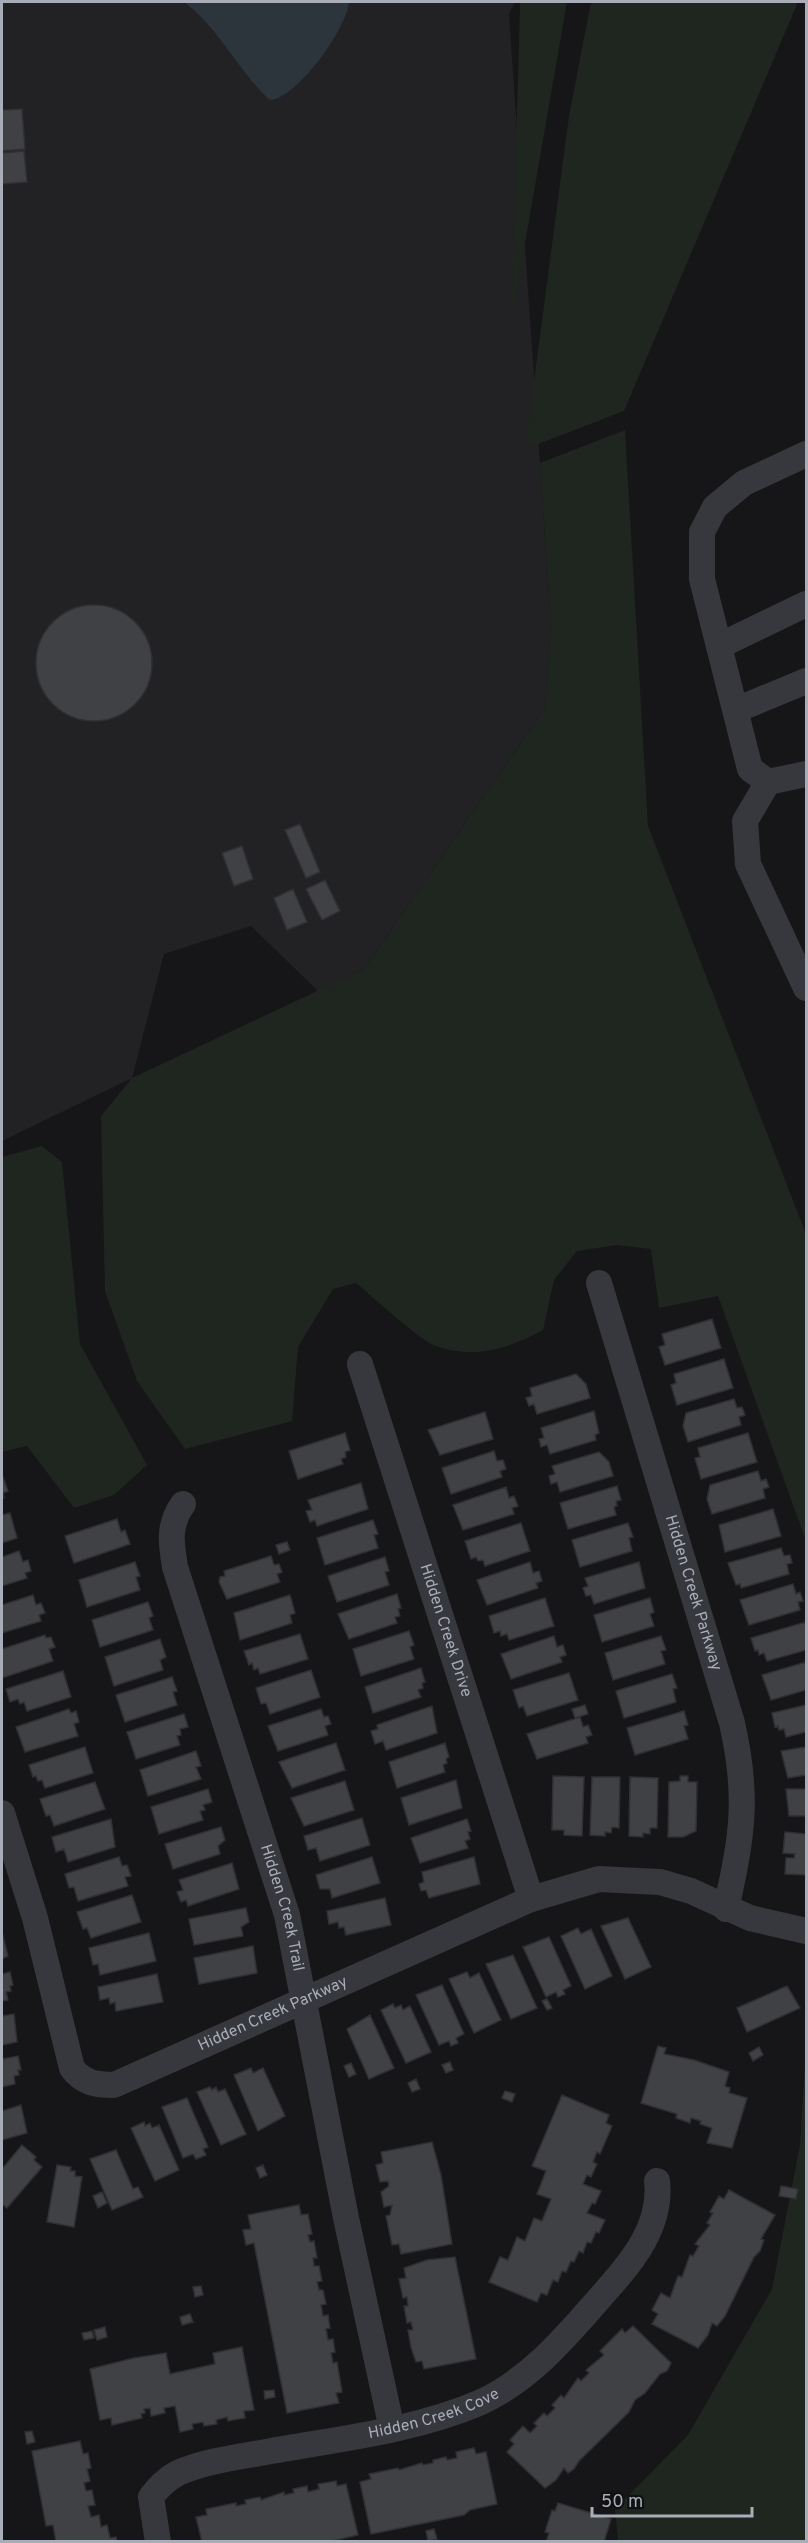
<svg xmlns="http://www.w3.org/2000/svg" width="808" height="2543" font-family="Overpass,sans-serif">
	<rect width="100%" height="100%" fill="#161618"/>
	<path fill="#222225" d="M2,2H515L509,14L551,623L545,708L364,969L318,991L251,926L164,954L132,1078L2,1141Z"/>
	<path fill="#1e261f" d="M520,2H567L511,324L520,9Z
		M591,2H798L624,411L525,449L569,116Z
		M625,430L648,826L806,1234V1541L718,1296L659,1308L651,1249L617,1245L577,1251L554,1280L543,1330C510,1348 474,1360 436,1346C420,1341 372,1296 356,1283L333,1289L298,1347L292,1421L185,1449L137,1381L105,1291L101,1116L132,1078L364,969L545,708L551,623L540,463Z
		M42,1146L62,1162L80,1344L147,1465L114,1495L74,1508L27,1446L2,1452V1157Z
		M806,2045V2541H618L615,2509L688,2435L772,2289L800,2145Z"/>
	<path fill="#2c353c" d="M184,2H349C347,28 297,99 270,100C238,71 219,28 184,2Z"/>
	<path fill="#404145" stroke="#303034" stroke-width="1.5" d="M22,109L25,149L2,151V110Z
		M24,151L27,182L2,184V153Z
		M36 663a58 58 0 1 1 116 0a58 58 0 1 1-116 0Z
		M300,824L320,872L306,878L285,830Z
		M242,846L253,879L234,886L222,853Z
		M325,880L340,911L322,920L306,889Z
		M293,889L307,922L287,930L274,898Z
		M712,1319L721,1348L665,1365L659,1347L665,1345L662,1334Z
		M724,1359L733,1388L677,1405L671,1385L676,1383L674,1374Z
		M576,1374L586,1384L590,1398L537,1414L534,1404L529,1406L526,1398L532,1396L530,1388Z
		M734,1399L737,1408L742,1407L745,1415L739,1417L741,1425L688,1442L683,1426L686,1413Z
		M594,1411L599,1433L595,1435L596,1440L550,1454L547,1445L541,1447L539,1439L544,1438L541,1428Z
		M485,1412L493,1439L440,1455L428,1430Z
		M345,1433L350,1450L345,1452L346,1457L341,1459L343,1464L298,1479L289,1451Z
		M748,1433L757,1462L701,1479L695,1458L700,1457L698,1448Z
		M494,1451L497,1461L503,1460L506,1469L500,1471L502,1477L451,1494L442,1468Z
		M599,1452L609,1462L613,1476L560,1492L557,1482L551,1484L549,1476L555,1474L552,1466Z
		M758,1471L761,1481L766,1479L769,1487L763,1489L765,1498L712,1514L707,1499L710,1485Z
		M2,1474L8,1491L3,1493L4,1498H2Z
		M361,1483L368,1509L317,1526L315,1520L310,1522L306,1511L312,1510L308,1500Z
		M617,1486L621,1500L616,1501L617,1506L614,1507L616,1515L568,1529L560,1503Z
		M506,1487L509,1498L514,1496L518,1506L512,1508L514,1514L463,1530L453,1505Z
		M773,1509L781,1536L725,1552L719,1525Z
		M10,1513L17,1538L2,1543V1515Z
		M117,1519L121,1532L125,1530L130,1544L74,1563L65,1536Z
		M373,1520L378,1534L374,1535L378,1548L325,1565L317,1538Z
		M521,1523L530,1551L485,1566L483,1560L478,1561L476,1557L471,1559L465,1541Z
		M628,1523L633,1537L629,1538L632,1551L580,1567L572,1540Z
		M287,1542L290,1550L279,1554L276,1545Z
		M781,1548L784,1556L790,1555L792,1563L787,1564L789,1574L741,1588L740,1584L736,1585L728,1563Z
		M19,1551L23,1562L28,1560L31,1571L25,1573L27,1578L2,1586V1557Z
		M271,1556L274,1565L279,1564L282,1572L277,1574L280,1582L227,1599L219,1582L220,1577L225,1576L224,1571Z
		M385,1557L389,1571L385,1572L389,1585L337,1602L328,1576Z
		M135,1562L140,1576L136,1577L140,1590L87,1607L79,1580Z
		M530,1562L533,1573L539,1571L542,1581L536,1583L538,1588L487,1605L477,1580Z
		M639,1562L645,1588L594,1604L591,1595L586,1596L583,1588L588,1586L585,1578Z
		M793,1584L796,1594L800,1592L803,1601L798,1602L800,1610L749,1625L740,1600Z
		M397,1594L401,1608L398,1609L400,1616L395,1617L397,1623L349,1639L338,1614Z
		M33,1595L36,1605L41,1603L45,1613L39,1615L41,1621L2,1633V1605Z
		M290,1595L295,1613L290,1615L292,1623L240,1640L234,1613Z
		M545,1598L554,1626L509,1640L507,1634L501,1636L500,1631L494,1633L489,1616Z
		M650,1598L654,1612L650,1614L654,1626L602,1642L594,1615Z
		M148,1602L153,1616L149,1618L153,1630L100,1647L92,1620Z
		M806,1622V1650L767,1661L764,1653L759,1655L758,1650L755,1651L751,1638Z
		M409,1631L414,1645L410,1647L414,1659L361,1676L353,1649Z
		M300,1634L308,1659L260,1674L258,1668L254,1670L252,1663L249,1665L244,1651Z
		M45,1635L46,1638L51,1637L55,1647L49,1649L53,1661L2,1678V1649Z
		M554,1636L557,1647L563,1645L566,1655L560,1657L562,1662L511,1679L501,1654Z
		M661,1636L666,1650L661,1651L665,1664L613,1680L605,1653Z
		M160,1639L166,1657L160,1660L163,1670L114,1686L105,1657Z
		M806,1662V1690L771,1700L762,1675Z
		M421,1668L425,1682L422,1683L423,1688L418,1690L421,1697L373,1713L365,1687Z
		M311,1670L320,1697L270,1714L266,1703L261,1704L256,1688Z
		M63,1671L71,1697L27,1711L24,1702L20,1704L18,1699L10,1702L6,1689Z
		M569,1673L578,1700L527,1716L523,1706L519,1708L513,1690Z
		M672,1674L677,1688L673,1689L676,1702L624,1718L616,1691Z
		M172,1677L177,1691L173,1692L177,1705L125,1722L116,1695Z
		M585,1705L588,1714L575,1718L572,1709Z
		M806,1705V1732L786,1737L784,1729L779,1730L778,1726L775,1727L772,1713Z
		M432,1706L437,1733L386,1750L383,1741L375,1744L371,1731L378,1729L377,1725Z
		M69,1709L71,1713L76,1711L79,1722L74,1724L78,1736L25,1752L16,1727Z
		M321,1709L324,1717L328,1716L331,1724L325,1726L328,1735L278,1751L268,1726Z
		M684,1711L688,1725L684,1726L688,1739L635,1755L627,1728Z
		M184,1714L188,1727L180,1729L181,1735L177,1736L180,1745L136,1759L127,1732Z
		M580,1717L583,1727L588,1725L592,1735L586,1737L588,1743L537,1759L527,1734Z
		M336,1743L345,1770L292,1788L279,1762Z
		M445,1743L449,1757L446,1759L447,1763L443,1765L445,1772L397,1788L389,1762Z
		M85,1747L93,1773L45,1788L42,1780L38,1781L36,1776L33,1777L29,1765Z
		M806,1747V1775L788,1778L781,1751Z
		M196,1751L201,1766L196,1767L201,1779L148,1796L140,1770Z
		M553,1776L584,1777L582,1836L564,1835V1830H552Z
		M680,1776H688V1782H697L696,1831L683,1837H668L669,1782L680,1781Z
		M592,1777H620L619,1828L612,1827L611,1833L605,1832V1836L590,1835Z
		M630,1777L658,1778L657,1828H650V1834L643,1833V1837L629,1836Z
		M456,1780L462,1808L409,1825L401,1798Z
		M345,1781L354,1810L304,1826L291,1798Z
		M95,1782L105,1809L54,1826L50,1815L46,1816L40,1799Z
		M208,1789L212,1802L203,1805L205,1810L200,1811L203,1820L159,1834L151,1807Z
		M786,1789H806V1816H789Z
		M362,1818L370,1845L320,1861L316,1848L308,1850L304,1836Z
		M111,1819L115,1847L68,1862L64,1849L56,1852L52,1837Z
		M467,1819L471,1831L468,1832L470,1839L465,1841L468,1848L420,1863L411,1838Z
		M221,1827L225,1840L218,1846L220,1854L173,1869L165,1844Z
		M785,1832L806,1834V1875L785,1874L786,1858H794L795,1854L783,1853Z
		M119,1857L122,1866L127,1865L131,1876L125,1877L128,1886L78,1901L74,1887L69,1888L65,1874Z
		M372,1857L380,1883L332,1898L330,1889H320L316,1875Z
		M474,1857L480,1884L429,1898L426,1890L421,1891L419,1884L424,1882L422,1872Z
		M232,1863L239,1889L188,1906L186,1900L181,1902L177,1892L183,1890L179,1880Z
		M132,1895L141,1922L91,1938L87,1928L83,1929L77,1912Z
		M385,1898L391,1925L346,1935L344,1927L339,1928L338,1922L329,1924L327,1911Z
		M246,1908L249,1922L241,1927L243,1936L194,1945L189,1919Z
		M628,1918L651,1967L625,1979L601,1926Z
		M578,1928L581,1934L591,1929L612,1976L585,1989L561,1936Z
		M2,1932L8,1956L2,1959Z
		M149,1933L156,1961L100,1975L98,1964L93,1965L89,1948Z
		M549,1937L571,1986L563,1990L565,1994L558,1997L556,1992L546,1997L523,1947Z
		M253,1946L257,1973L199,1984L194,1958Z
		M513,1955L537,2008L511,2019L486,1964Z
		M10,1972L13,1985L10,1986L11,1991L6,1992L8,2000L2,2001V1974Z
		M467,1972L470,1978L479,1973L501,2020L474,2033L449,1979Z
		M157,1974L163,2002L116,2011L115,2002L110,2004L109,1998L100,2000L98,1987Z
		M442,1985L464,2034L456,2038L458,2043L451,2046L449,2041L439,2045L416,1995Z
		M787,1986L800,2008L747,2032L737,2008Z
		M547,1999L552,2008L547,2010L542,2001Z
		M393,2004L395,2008L401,2005L403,2010L410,2006L431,2052L406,2063L381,2010Z
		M14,2014L17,2042L2,2045V2016Z
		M370,2015L394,2068L369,2079L347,2029Z
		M658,2046L666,2048L664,2054L694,2060L729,2072L725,2086L730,2088L729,2093L747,2098L732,2148L707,2143L712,2128L700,2124L701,2121L691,2118L690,2123L676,2118L677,2114L641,2103Z
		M759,2047L763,2055L753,2061L749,2053Z
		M18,2056L21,2070H18L19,2075L14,2076L15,2084L2,2087V2059Z
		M450,2062L453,2070L446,2073L442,2065Z
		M351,2063L356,2074L349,2077L344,2066Z
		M251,2068L253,2073L263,2068L285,2116L258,2131L234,2075Z
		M416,2079L420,2089L412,2092L408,2083Z
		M210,2087L212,2090L216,2087L218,2092L225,2089L246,2134L221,2145L197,2092Z
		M505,2091L515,2094L512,2102L502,2098Z
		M562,2095L609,2115L606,2123L612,2126L600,2154L597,2152L593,2162L597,2164L591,2177L587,2175L583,2184L601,2191L595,2204L592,2203L587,2213L605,2220L599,2233L596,2232L591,2243L587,2242L583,2253L579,2251L574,2262L571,2261L566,2272L562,2271L558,2282L553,2280L547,2295L541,2293L537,2302L489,2282L500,2257L508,2260L517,2237L525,2241L534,2218L542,2221L551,2199L537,2194L546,2171L532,2166Z
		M187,2098L208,2147L203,2149L206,2155L196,2159L193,2154L183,2158L162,2107Z
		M21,2105L27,2133L2,2140V2111Z
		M144,2122L145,2126L150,2123L152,2128L159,2125L179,2170L155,2181L131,2128Z
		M432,2142L441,2175L452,2244L401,2254L399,2244L392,2245L386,2216L390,2215L392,2205L384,2207L381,2192L389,2186L388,2181L380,2182L376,2165L383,2163L381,2152Z
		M22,2145L36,2157L34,2160L42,2167L7,2208L2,2204V2169Z
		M116,2150L133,2189L138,2187L143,2197L112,2210L90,2159Z
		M57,2165L71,2167L70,2171H75V2176L82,2177L74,2227L47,2222Z
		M263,2165L267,2175L260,2178L256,2168Z
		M781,2186L798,2189L796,2199L779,2196Z
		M729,2190L775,2215L761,2239L764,2240L760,2251L754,2257L725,2316L717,2326L712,2323L708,2335L698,2348L652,2324L658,2314L652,2310L661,2293L670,2298L678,2276L682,2277L690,2255L693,2256L699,2246L695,2244L710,2225L707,2223L713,2213L710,2212L719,2196L724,2199Z
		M102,2192L107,2203L98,2208L93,2196Z
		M299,2205L301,2215L308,2214L312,2234L308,2235L310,2242L314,2241L317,2258H313L314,2266H319L322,2281L317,2282L319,2290H323L326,2304L321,2305L323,2316L328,2315L330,2328L326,2329L328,2340L333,2339L335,2352L331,2353L333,2363L337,2362L342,2392L336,2393L339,2403L287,2413L254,2243L246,2245L243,2230L251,2229L248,2215Z
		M455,2257L476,2359L424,2369L422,2361L416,2362L411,2347L408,2330H413L411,2322L407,2323L404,2306H408L407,2297L403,2298L399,2279L406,2278L404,2268L427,2260Z
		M201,2286L203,2295L195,2297L193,2287Z
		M190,2314L193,2322L182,2325L180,2317Z
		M633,2326L671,2363L667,2371L660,2374L645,2393L635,2400L629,2412L579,2461L574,2469L568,2473L564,2468L556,2480L545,2488L507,2452L514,2444L510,2440L523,2426L530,2433L537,2426L534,2423L544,2413L547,2416L555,2408L552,2405L561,2395L564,2398L578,2378L581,2381L589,2373L586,2370L604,2355L600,2351L622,2329L625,2333Z
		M105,2327L107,2337L97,2340L94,2330Z
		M92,2331L94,2338L84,2340L82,2333Z
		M242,2347L254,2410L244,2411L245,2418L228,2421L227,2417L216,2420L217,2424L204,2426L203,2422L192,2424L193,2429L180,2432L175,2406L164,2408L165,2413L151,2416L150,2408L144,2409L145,2413L141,2414L142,2418L112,2425L111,2418L100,2420L90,2369L134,2358L166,2353L170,2374L215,2364L213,2353Z
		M274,2390L275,2397L265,2399L264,2391Z
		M32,2431L35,2442L27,2444L25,2432Z
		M80,2441L83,2454L88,2453L91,2468L87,2469L90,2481L84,2483L86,2491L92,2490L95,2505L88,2506L91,2517L99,2515L101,2527L107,2525L110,2538L116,2537L117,2542H56L53,2525L46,2526L32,2451Z
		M474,2448L476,2454L486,2452L497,2504L470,2510L464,2515L371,2534L360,2482L371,2479L369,2474L398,2468L399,2470L422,2463L423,2465L433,2463V2460L446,2457L447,2460L457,2458L456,2452Z
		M336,2481L337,2486L346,2484L358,2535L328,2542H202L196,2517L207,2515L206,2509L236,2503V2506L246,2504L245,2500L260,2497L261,2500L284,2492V2495L294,2493L293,2489L307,2486L308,2492L319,2489L318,2484Z
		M558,2503L611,2519L604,2542H546L549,2533L545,2532L552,2510L555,2511Z
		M434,2529L437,2539L428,2541L426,2531Z"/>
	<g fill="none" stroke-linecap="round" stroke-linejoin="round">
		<g stroke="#37383d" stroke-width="26">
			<path d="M806,454L744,483L715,507L702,532V579L750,769L768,782L806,774"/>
			<path d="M719,646L806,604"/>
			<path d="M736,710L806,681"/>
			<path d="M768,782L745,821L748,864L806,988"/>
			<path id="s1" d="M599,1283L732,1723C749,1798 742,1836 726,1909"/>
			<path id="s2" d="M360,1364L531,1899"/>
			<path id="s3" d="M183,1504C168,1525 171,1543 175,1567L287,1915L346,2218L392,2429"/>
			<path id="s4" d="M2,1813L35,1918L72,2068C83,2083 96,2085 114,2085L531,1899L599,1879L660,1882L691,1891L750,1918L806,1931"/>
			<path id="s5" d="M158,2542L151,2497C159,2487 166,2479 178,2473C205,2461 238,2457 266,2452C337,2439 413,2431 479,2403C531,2380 569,2333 605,2292C633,2261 662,2225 657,2181"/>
		</g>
	</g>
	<g text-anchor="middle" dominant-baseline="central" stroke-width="5" stroke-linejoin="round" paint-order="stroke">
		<g font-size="16" fill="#a8adb8" stroke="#111113">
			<text stroke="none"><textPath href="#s1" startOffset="324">Hidden Creek Parkway</textPath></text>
			<text stroke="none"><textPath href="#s2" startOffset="280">Hidden Creek Drive</textPath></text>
			<text stroke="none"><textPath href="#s3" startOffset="423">Hidden Creek Trail</textPath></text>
			<text stroke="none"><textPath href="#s4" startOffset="486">Hidden Creek Parkway</textPath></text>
			<text stroke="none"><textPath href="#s5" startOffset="345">Hidden Creek Cove</textPath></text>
		</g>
	</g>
	<rect width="808" height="2543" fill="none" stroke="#a8adb8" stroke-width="6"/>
	<path d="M592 2507v9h160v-9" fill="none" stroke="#a8adb8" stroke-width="3"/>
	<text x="601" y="2507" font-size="18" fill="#a8adb8" stroke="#111113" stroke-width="4.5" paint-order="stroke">50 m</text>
</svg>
